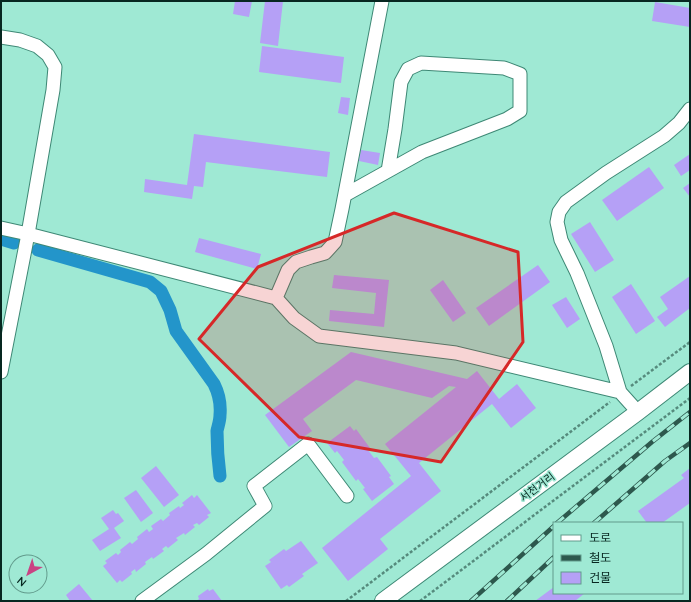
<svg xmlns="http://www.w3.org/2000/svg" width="691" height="602" font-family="Quicksand,'Noto Sans KR',sans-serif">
	<rect width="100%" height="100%" fill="#9fe9d4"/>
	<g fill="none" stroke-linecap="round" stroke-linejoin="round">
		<path stroke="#2395ca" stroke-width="13" d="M1,239L14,243
			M38,250L150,282L161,291L170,310L176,331L214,384C219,394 221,404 220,415C220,421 218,426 217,431C217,446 218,461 220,476"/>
	</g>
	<path fill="#b5a0f6" d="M235,1H252L249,17L233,14Z
		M265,1H283L278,46L260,43Z
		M655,2L690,8V27L652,21Z
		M262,46L344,57L341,83L259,72Z
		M341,97L350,98L348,115L338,113Z
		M194,134L330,152L327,177L206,162L203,187L194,186L192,199L144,192L145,179L187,185Z
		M361,150L380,153L378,165L359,161Z
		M690,154V170L681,176L674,165Z
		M649,167L664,188L617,221L602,200Z
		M690,183V197L683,188Z
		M590,222L614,260L595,272L571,234Z
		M199,238L261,254L257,269L195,252Z
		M538,265L550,282L489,326L476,308Z
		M334,275L389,280L384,327L329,321L330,310L374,314L376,293L332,288Z
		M690,276V308L665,327L657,317L668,309L660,297Z
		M443,280L466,313L453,322L430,290Z
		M631,284L655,321L636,334L612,297Z
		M566,297L580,319L567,328L552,305Z
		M351,352L467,379L477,371L499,399L517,384L536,408L511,428L492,404L419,463L441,491L380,539L388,549L348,581L322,548L411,476L385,444L456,387L449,386L432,398L356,380L303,419L312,431L289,447L265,415Z
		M350,426L354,431L356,429L370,448L368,450L374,458L377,457L391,476L389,477L394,484L372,501L363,489L365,488L358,479L356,481L342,462L344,460L337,451L335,453L327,443Z
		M156,466L179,495L164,507L141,478Z
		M690,468V503L662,523H647L638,511L684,478L681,475Z
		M136,490L153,513L141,522L124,498Z
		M192,495L194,498L197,495L211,513L207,515L209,517L199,525L197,523L193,525L195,527L185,535L184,533L176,538L178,540L168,548L166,546L162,549L164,551L153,559L152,557L145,562L146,564L136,572L135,569L131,572L132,574L122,582L120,580L117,583L103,566L107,563L105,561L116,553L118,555L121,552L120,550L130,542L132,544L138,539L137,537L147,529L149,532L153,529L151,526L161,519L163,521L170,515L169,513L179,506L180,508L184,505L182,503Z
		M113,510L116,514L118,513L124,521L114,528L121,538L100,551L92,540L109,529L101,518Z
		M301,541L318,563L302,574L304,576L289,587L287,585L281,589L265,566L271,562L269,560L284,549L286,551Z
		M79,584L93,601H70L66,595Z
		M554,587V593H585L575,601H535Z
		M208,589L209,591L213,589L222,601H196L199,599L198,596Z"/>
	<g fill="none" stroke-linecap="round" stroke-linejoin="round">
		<defs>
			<path id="minor" d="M1,37L20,40L37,46L48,55L55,67L53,90L28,234L1,372
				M345,195L422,152L507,119L520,111V74L504,68L421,63L408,69L401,82L395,129L388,171
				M1,228L28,234L276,298L294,318L319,336L456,353L620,392L638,412
				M276,298L288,270L296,262L311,257L325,253L335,242L342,209L382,1
				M620,392L606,346L577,273L561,240L557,222L559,212L566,202L606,173L664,136L679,123L690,109
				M142,601L206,554L265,506L254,486L308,444L347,496"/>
			<path id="major" d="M383,601L638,412L690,372"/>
		</defs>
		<use href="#minor" stroke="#3e8875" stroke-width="15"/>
		<use href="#major" stroke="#3e8875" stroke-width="18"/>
		<path stroke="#558a7c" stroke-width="2.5" stroke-dasharray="3 2" stroke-linecap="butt" d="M631,386L690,342
			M346,601L610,402
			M420,601L690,398"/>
		<use href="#minor" stroke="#fff" stroke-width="13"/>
		<use href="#major" stroke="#fff" stroke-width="16"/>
		<defs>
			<path id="rail" d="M557,523L652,442L690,412
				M594,523L665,461L690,443
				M471,601L554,526
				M507,601L554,557"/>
		</defs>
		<use href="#rail" stroke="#2d584d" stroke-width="4.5"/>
		<use href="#rail" stroke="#9fe9d4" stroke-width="3" stroke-dasharray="9" stroke-linecap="butt"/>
	</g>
	<path fill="#d62828" fill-opacity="0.2" stroke="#d62828" stroke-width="3" stroke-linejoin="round" d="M394,213L518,252L523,342L441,462L299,437L199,339L258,267Z"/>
	<g text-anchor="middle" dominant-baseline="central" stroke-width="3" stroke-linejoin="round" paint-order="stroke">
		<g font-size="11" fill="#072720" stroke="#9fe9d4">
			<text transform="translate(537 487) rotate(-37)">서천거리</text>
		</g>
	</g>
	<rect width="691" height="602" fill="none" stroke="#072720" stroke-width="4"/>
	<rect x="553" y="522" width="130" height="72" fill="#9fe9d4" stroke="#629b8c"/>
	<rect x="561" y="535" width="20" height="6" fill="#ffffff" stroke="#629b8c"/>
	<text x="589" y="542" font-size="12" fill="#072720">도로</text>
	<rect x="561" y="555" width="20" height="6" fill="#2d584d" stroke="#629b8c"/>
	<text x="589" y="562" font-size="12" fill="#072720">철도</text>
	<rect x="561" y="572" width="20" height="12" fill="#b5a0f6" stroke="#629b8c"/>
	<text x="589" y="582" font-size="12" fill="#072720">건물</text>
	<g transform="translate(28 574) rotate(220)"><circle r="19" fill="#9fe9d4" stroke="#629b8c"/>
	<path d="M0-3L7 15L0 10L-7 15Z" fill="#c94283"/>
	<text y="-6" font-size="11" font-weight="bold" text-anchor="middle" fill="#072720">N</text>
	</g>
</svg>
